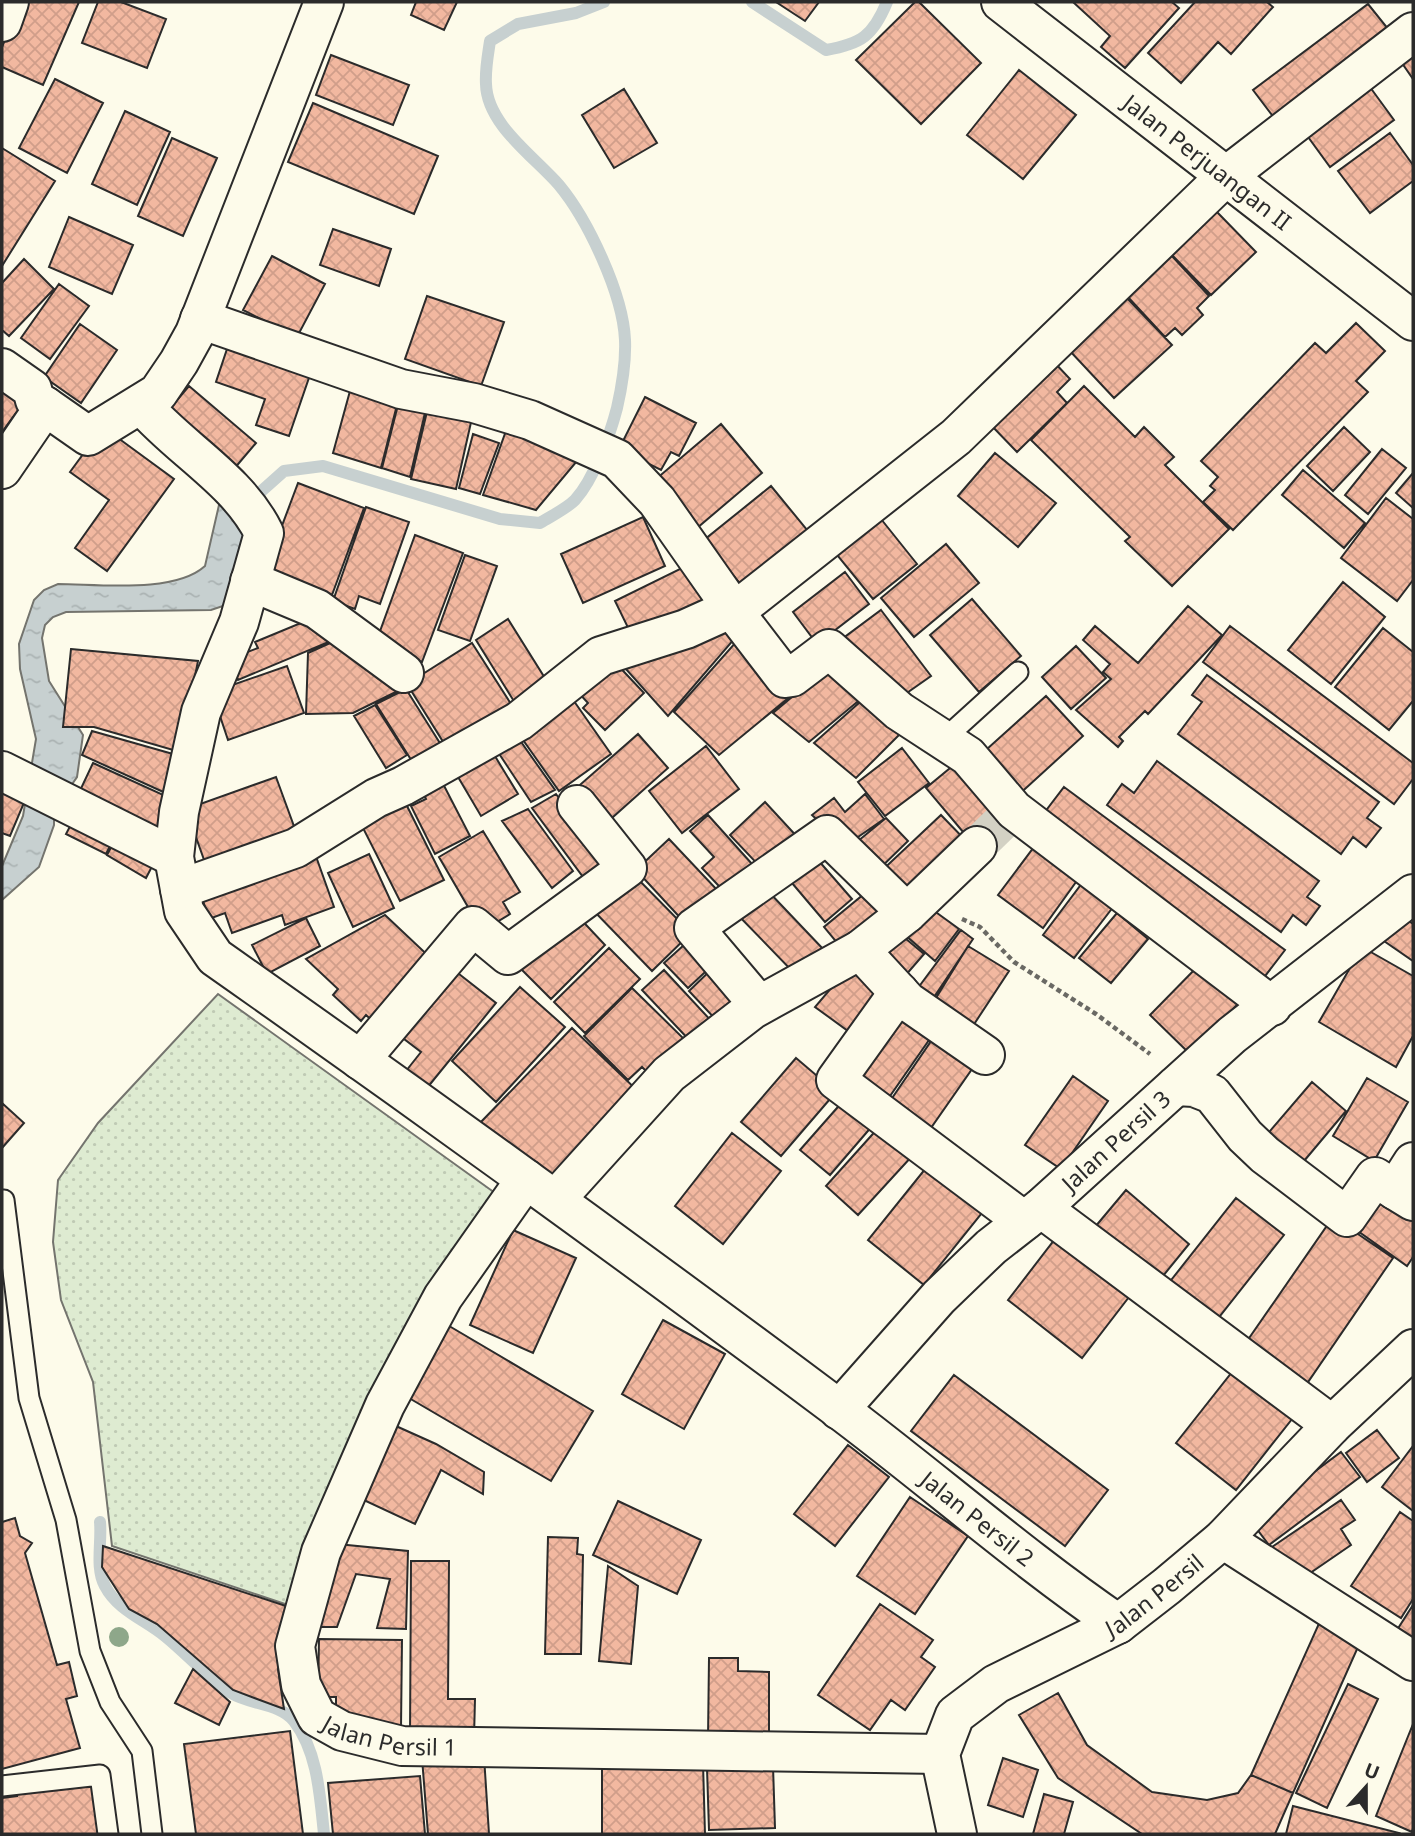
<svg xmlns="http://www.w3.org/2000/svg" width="1415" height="1836" font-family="'Noto Sans',sans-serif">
	<defs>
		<pattern id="grass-dots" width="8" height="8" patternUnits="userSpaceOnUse" patternTransform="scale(1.75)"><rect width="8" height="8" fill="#deebd1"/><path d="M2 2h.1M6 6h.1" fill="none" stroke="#bfcab4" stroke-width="1.8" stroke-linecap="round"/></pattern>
		<pattern id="water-ripples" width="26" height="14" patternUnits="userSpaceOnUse" patternTransform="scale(1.75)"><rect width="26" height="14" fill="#c7d0d0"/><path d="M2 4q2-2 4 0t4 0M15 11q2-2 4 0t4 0" fill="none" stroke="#abb3b3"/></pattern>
		<pattern id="building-cross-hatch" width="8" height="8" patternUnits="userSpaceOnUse" patternTransform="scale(1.75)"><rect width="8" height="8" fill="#f2b8a0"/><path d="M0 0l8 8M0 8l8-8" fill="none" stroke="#d09e8a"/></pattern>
	</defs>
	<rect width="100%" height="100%" fill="#fdfbea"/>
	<path fill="url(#grass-dots)" stroke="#74746e" stroke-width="2" d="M218,994L502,1198L288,1605L112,1546L93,1382L61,1300L53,1242L58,1180L98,1123Z"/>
	<path fill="url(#water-ripples)" stroke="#74746e" stroke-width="2" d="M227,492L249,524L229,604L211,610L66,612L53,617L45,625L42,638L49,681L83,735L77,777L54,810V825L39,867L2,900V866L23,816L36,739L20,669L19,644L34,600L44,590L58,584C97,584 174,594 205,566L219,505Z"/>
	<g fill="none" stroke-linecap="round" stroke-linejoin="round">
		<path stroke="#c7d0d0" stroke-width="12" d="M752,2L826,50C861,44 873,36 887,2
			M248,503L284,471L323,466L500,519L540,523C551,516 566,509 575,500C594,479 610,435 617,408C622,386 626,363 625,340C623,294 588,220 559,185C535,157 487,125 486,84C485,70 488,55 490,41L518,24L576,13L604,2
			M100,1522C102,1542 95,1568 105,1586C118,1611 146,1620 166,1637C188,1655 207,1677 231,1693C250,1705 280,1703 294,1721C318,1752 320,1797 324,1834"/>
	</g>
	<path fill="url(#building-cross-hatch)" stroke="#2b2b2b" stroke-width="2" d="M21,2H79L43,85L2,67V47Z
		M98,2H121L166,19L147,68L82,43Z
		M416,2H457L444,30L411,15Z
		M776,2H819L805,21Z
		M915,2H919L981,63L921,124L856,60Z
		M1073,2H1172L1179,8L1125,68L1101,47L1110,36Z
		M1195,2H1267L1273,7L1231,54L1218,42L1181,83L1148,53Z
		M1368,4L1397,40L1281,127L1253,90Z
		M1413,40V79L1395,53Z
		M331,55L409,85L393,125L316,95Z
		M1019,70L1076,115L1023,179L967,135Z
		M55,79L103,103L67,173L19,148Z
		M1367,83L1394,120L1330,167L1303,130Z
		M624,89L657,143L614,168L582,115Z
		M313,103L438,156L414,214L288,162Z
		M125,111L170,132L137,205L92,184Z
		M1390,133L1413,165V181L1370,213L1338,171Z
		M172,138L217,158L183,236L138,216Z
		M2,148L55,181L2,266Z
		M1216,211L1256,252L1211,295L1171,254Z
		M69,217L133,245L112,294L49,267Z
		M333,229L391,249L379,286L320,265Z
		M1171,255L1209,296L1197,308L1203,315L1182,335L1175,328L1165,337L1127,296Z
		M272,256L325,284L297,337L243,310Z
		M24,259L54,289L9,336L2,330V283Z
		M59,284L89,306L50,359L21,338Z
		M427,296L504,322L481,386L405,359Z
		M1126,297L1172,345L1114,398L1069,350Z
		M1356,323L1385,351L1356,381L1368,392L1233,530L1203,502L1215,490L1210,486L1218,477L1201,461L1315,343L1326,353Z
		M80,324L117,350L81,403L44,377Z
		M231,337L313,366L289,436L256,425L265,399L216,382Z
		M1053,361L1070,379L1057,392L1067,403L1017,452L989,423Z
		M353,380L400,393L381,468L333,453Z
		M2,382L26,399L2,432Z
		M189,386L256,443L228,476L161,419Z
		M1084,386L1135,437L1144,427L1174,457L1165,465L1229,529L1172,586L1125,541L1130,537L1031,440Z
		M401,393L428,400L410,477L382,468Z
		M645,397L696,423L679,456L671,452L661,470L619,449Z
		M430,399L474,409L456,489L411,479Z
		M721,424L762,473L697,528L656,479Z
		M103,427L174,479L107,571L75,548L109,500L70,472Z
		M1344,427L1370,452L1333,491L1307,466Z
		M507,428L587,449L536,510L483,495Z
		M473,434L499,443L480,494L459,488Z
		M1382,449L1406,468L1368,514L1345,495Z
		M995,453L1056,503L1018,547L958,496Z
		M1303,470L1365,523L1344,548L1282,495Z
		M1413,473V508L1396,493Z
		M298,483L364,508L332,595L265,571Z
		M771,486L817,542L751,597L704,540Z
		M1386,498L1413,519V580L1397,601L1341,558Z
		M366,507L409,522L380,604L359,596L355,609L333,601Z
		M877,514L917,564L873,599L833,550Z
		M643,517L665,566L583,603L561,554Z
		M415,535L463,553L422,662L375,645Z
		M946,544L979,583L914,637L881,598Z
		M465,555L497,566L470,641L438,630Z
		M688,565L708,607L635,642L615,601Z
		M845,572L869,604L817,644L793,612Z
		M1343,582L1385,617L1331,684L1288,650Z
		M972,599L1021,656L979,692L930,635Z
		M1188,606L1222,635L1148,714L1145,711L1119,737L1123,741L1118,747L1076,710L1111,679L1103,672L1110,664L1083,640L1095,626L1138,663Z
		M881,610L931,676L894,702L838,642Z
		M732,614L742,630L668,716L616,658Z
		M320,615L331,641L238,680L229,659L258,648L255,642Z
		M508,619L553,691L520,711L476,640Z
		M1230,626L1413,763V779L1394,804L1203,662Z
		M1383,628L1413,652V701L1389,730L1335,687Z
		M744,633L792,695L719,755L674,712Z
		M339,639L406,687L353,713L306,714L308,653Z
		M472,643L518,715L452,756L407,684Z
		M1076,646L1106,678L1071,709L1042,677Z
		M71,649L198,661L180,752L94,727H63Z
		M611,658L644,693L605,730L583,708L588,703L577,691Z
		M837,659L868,693L809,742L773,713Z
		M287,666L304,713L228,740L212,692Z
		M1207,675L1379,802L1367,818L1381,828L1366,847L1353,837L1341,854L1178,734L1202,702L1192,695Z
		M406,689L448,756L420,774L376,704Z
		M569,694L611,754L559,791L516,730Z
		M869,694L905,729L856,778L814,743Z
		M1046,696L1083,736L1014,799L977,758Z
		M375,705L407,755L386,768L354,716Z
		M512,729L555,790L531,802L492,743Z
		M92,731L180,756L170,795L82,755Z
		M638,734L668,768L604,825L573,791Z
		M487,743L518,794L481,816L451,765Z
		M706,746L739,789L682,833L649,791Z
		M902,748L929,783L885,816L858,782Z
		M961,759L1004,810L969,839L926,788Z
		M1157,761L1319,881L1307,897L1320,906L1306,925L1293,915L1281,932L1107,805L1122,784L1134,793Z
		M93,763L170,798L166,846L76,799Z
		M2,776L26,798L10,836L2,833Z
		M439,776L470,836L435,854L411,806L426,799L420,785Z
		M276,777L299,840L208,871L186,809Z
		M1064,787L1285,950L1259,984L1038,821Z
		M556,794L611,869L589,885L532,808Z
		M865,794L884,819L845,846L812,815L834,798L845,812Z
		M765,802L801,841L766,873L730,835Z
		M406,804L444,880L400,901L362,826Z
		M528,809L573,871L552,888L502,821Z
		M78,811L117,832L106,854L66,834Z
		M708,815L761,874L732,900L702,868L714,857L690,831Z
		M941,815L972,847L906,908L876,876Z
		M886,818L908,841L873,875L847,850Z
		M483,831L520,892L503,902L510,914L482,931L439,857Z
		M119,832L159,853L146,878L107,855Z
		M669,839L719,892L686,924L636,870Z
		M1037,843L1081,875L1043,928L998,895Z
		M313,848L334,907L285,925L282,915L232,933L225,913L209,919L199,889Z
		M369,854L394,908L353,927L328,873Z
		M818,860L852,899L825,922L792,883Z
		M630,871L691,933L652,971L591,908Z
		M1089,874L1120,898L1074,958L1043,935Z
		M875,885L900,914L843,950L824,927Z
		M766,889L825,951L798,977L735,912Z
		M926,905L959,929L935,961L897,928Z
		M573,911L605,945L551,999L518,966Z
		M1117,913L1148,939L1111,983L1079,958Z
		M385,915L437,964L379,1027L366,1015L361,1021L333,995L338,989L306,959Z
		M1402,916L1413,924V961L1384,941Z
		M306,918L320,946L267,974L252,945Z
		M893,928L924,954L898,984L867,953Z
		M961,930L973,939L930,1003L915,992Z
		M694,936L717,961L688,988L664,963Z
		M968,946L1009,971L967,1035L928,1011Z
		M1362,947L1413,976V1036L1396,1067L1319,1022Z
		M609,948L640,979L585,1033L554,1002Z
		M860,954L895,992L859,1039L815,1007Z
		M1204,960L1244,998L1189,1053L1150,1015Z
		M445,963L496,1003L427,1088L406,1071L421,1052L391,1029Z
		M717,964L749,998L720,1024L689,991Z
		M664,970L715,1025L693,1044L642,990Z
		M520,987L565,1027L496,1102L452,1061Z
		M632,988L683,1038L653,1078L642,1067L628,1080L584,1036Z
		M895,1002L936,1030L883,1106L842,1077Z
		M572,1028L642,1095L560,1184L480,1123Z
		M938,1031L979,1059L926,1135L886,1107Z
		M796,1058L836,1092L781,1156L741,1122Z
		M1073,1076L1108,1101L1061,1169L1025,1145Z
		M1367,1078L1408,1102L1374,1161L1333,1136Z
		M1312,1082L1346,1111L1299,1167L1264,1138Z
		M844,1100L873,1125L830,1175L800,1150Z
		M2,1103L24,1123L2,1148Z
		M880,1126L913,1155L858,1215L826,1186Z
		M732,1133L781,1171L723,1244L675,1206Z
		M930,1163L986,1208L924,1285L868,1240Z
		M1378,1182L1413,1208V1257L1407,1266L1348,1224Z
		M1126,1190L1189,1244L1154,1287L1090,1233Z
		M1236,1198L1284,1235L1216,1321L1168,1284Z
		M1333,1217L1393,1258L1306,1385L1245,1344Z
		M513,1230L576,1258L533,1353L470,1325Z
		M1055,1239L1129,1297L1082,1358L1008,1300Z
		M439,1320L593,1411L551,1481L397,1391Z
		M663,1320L725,1354L684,1429L622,1394Z
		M1240,1362L1300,1409L1236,1490L1176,1443Z
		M954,1375L1108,1490L1065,1546L911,1431Z
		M387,1422L436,1444L484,1472L483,1494L441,1470L415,1524L353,1495Z
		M1377,1430L1399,1458L1367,1482L1346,1453Z
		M848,1445L889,1477L835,1546L794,1514Z
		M1413,1446V1511L1382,1487Z
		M1341,1452L1360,1477L1269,1545L1250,1520Z
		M910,1497L968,1536L915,1614L857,1576Z
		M1341,1500L1355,1520L1341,1529L1351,1545L1300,1580L1286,1569L1272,1547Z
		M618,1501L701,1540L677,1594L593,1555Z
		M1400,1512L1413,1521V1599L1401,1618L1351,1586Z
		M15,1518L20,1536L32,1543L25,1553L57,1665L69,1662L77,1696L66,1699L80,1748L2,1769V1522Z
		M548,1537L578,1538L577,1554L583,1555L581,1654H545Z
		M337,1544L408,1551L406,1629L377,1628L390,1579L356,1574L337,1627H310Z
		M103,1546L295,1609L278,1669L284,1709L233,1690L157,1624L129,1609L102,1567Z
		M411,1561H449L448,1699H475L474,1738L410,1737Z
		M608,1566L638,1586L631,1664L599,1661Z
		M880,1604L933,1640L921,1657L935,1667L905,1710L891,1700L870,1730L818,1695Z
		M1413,1605V1641L1397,1630Z
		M1321,1619L1362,1638L1293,1793L1251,1775Z
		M319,1639L402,1640L401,1728L336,1727V1697H318Z
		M709,1658H738V1671L769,1672V1740L708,1739Z
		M193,1669L230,1702L219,1725L175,1703Z
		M1348,1684L1378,1699L1327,1808L1296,1793Z
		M1058,1693L1087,1745L1152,1792L1207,1800L1238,1793L1251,1775L1293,1793L1275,1834H1142L1058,1778L1019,1715Z
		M1413,1724V1828L1412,1832L1376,1816Z
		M290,1731L303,1834H196L184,1744Z
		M484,1756L489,1834H428L422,1758Z
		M1003,1758L1038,1770L1023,1817L988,1805Z
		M602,1763H703L705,1834H602Z
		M773,1766L775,1828L709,1830L707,1768Z
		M420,1776L425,1834H333L328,1783Z
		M96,1778L103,1834H2V1798L17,1796V1788Z
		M1044,1794L1073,1802L1064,1834H1033Z
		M1293,1806L1399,1833L1398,1834H1286Z"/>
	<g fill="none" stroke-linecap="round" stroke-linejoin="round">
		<path stroke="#d3d1c4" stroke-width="38" stroke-dasharray="38 19" stroke-linecap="butt" d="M977,846L1014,810"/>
		<defs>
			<path id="lane" d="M943,740L1018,672
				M4,1200L29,1398L66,1520L90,1651L110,1702L142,1751L152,1834
				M2,1786L100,1775L108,1834"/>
			<g id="street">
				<path id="s1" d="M1001,2L1413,321"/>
				<path d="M2,22L9,2"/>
				<path d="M200,319L401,389L474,403L530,420L617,459L657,501L742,622L785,678L792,677L829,649L899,711L968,756L1014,810L1272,1006"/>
				<path d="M2,368L32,389L35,400L45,406L2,469"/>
				<path id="s2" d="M142,405C180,449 238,480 264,533L239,622L201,712L179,812L174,857L184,911L215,957C424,1104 631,1254 836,1407C931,1478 1020,1557 1118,1624"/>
				<path d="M45,406L88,436L158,393L179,362L195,333L324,2"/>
				<path d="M250,581L317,609L404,673"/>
				<path d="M2,771L174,857"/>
				<path d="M180,889L296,848L376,798L403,786L519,721L601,656L686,629L748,601L956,437L1225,177L1413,32"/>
				<path d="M860,950L907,1001L985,1055"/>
				<path d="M899,992L836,1080L1024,1221"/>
				<path d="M759,1005L694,928L827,835L907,913"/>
				<path d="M360,1060L473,926L508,955L627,868L577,805"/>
				<path d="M1176,1086L1194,1087L1212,1094L1245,1136L1265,1155L1347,1217L1375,1177L1395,1190"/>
				<path d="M1413,1162L1395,1190L1413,1201"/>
				<path id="s3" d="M526,1179L443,1297L385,1405L321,1552L295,1646L301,1685L317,1717L342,1731L402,1746L940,1754"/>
				<path d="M556,1199L669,1074L753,1009L860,950L907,913L977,846"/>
				<path d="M1041,1208L1332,1425"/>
				<path id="s4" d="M839,1410L939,1297L991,1247L1041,1208L1232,1035L1413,894"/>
				<path d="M1223,1539L1413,1661"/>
				<path id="s5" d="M957,1834L940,1754L955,1715L996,1684L1118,1624L1167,1586L1223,1539L1332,1425L1413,1349"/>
			</g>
		</defs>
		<use href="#lane" stroke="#2b2b2b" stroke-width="23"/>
		<use href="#street" stroke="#2b2b2b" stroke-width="42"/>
		<path stroke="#6a6964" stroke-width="4.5" stroke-dasharray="5 3.5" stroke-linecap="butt" d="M962,919L980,927L1014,962L1096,1014L1150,1054"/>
		<use href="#lane" stroke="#fdfbea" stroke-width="19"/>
		<use href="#street" stroke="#fdfbea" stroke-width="38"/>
	</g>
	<circle fill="#8ea78a" cx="119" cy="1637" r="10"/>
	<g text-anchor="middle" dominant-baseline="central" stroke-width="5" stroke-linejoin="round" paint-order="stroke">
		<g font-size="23" fill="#2b2b2b" stroke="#fdfbea">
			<text stroke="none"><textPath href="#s1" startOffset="261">Jalan Perjuangan II</textPath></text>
			<text stroke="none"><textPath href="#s4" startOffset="387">Jalan Persil 3</textPath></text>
			<text stroke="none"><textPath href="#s2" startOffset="1573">Jalan Persil 2</textPath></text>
			<text stroke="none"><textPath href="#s5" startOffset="357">Jalan Persil</textPath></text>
			<text stroke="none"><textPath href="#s3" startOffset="677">Jalan Persil 1</textPath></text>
		</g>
	</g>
	<rect width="1415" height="1836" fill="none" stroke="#2b2b2b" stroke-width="7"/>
	<g transform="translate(1366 1787) rotate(21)" stroke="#fdfbea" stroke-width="5" paint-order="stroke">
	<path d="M0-5L12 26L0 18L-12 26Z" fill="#2b2b2b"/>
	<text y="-10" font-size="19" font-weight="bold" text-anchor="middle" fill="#2b2b2b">U</text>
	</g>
</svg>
